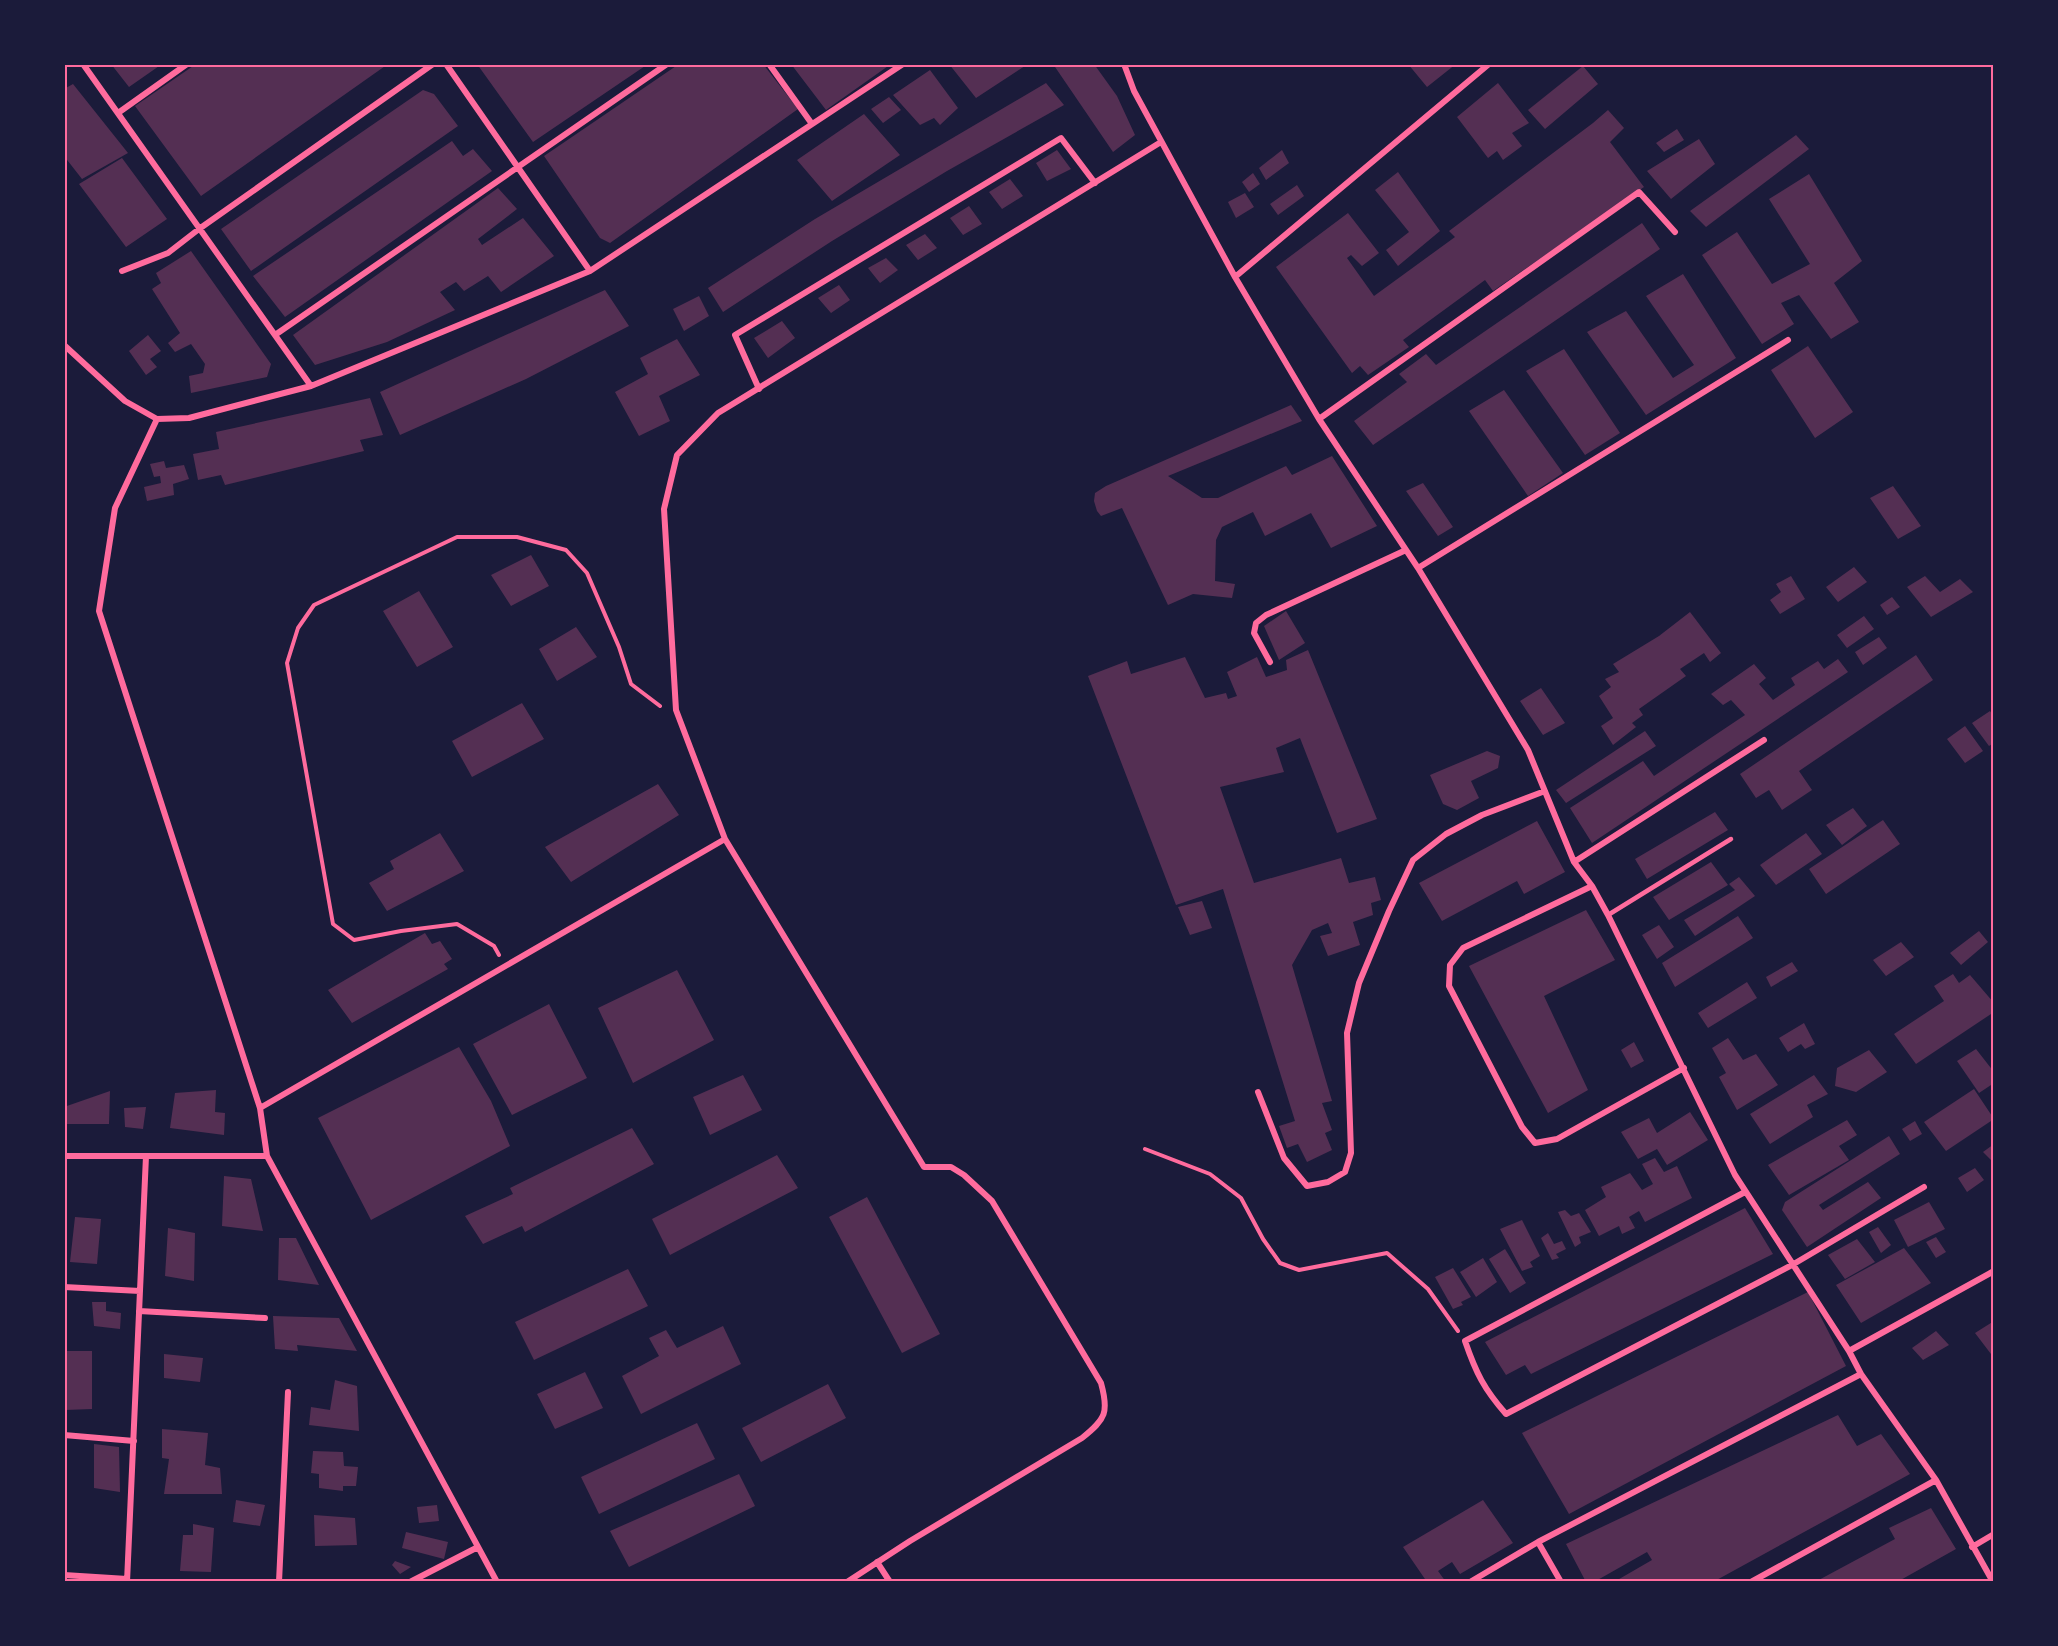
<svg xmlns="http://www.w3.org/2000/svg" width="2058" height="1646" font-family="Lora,serif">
	<rect width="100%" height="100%" fill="#1b1b3a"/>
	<path fill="#542f53" d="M111,64H162L129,87Z
		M196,64H388L201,196L135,106Z
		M477,64H648L533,142Z
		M679,64H763L798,109L610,243L600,238L544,156Z
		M791,64H891L826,110Z
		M949,64H1028L976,98Z
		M1053,64H1094L1117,96L1135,135L1113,152Z
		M1408,64H1456L1427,87Z
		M1583,66L1598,84L1545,129L1528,110Z
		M930,70L958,108L940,125L934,118L920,125L893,95Z
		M1046,83L1064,105L947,171L832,241L723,312L708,288L815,219Z
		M1498,83L1529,123L1512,133L1522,146L1503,160L1497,151L1488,158L1457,117Z
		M73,84L128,153L82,179L64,156V89Z
		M423,90L434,94L458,126L251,271L221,229Z
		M889,97L901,110L883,123L871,109Z
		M1608,110L1624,128L1610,142L1644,187L1493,291L1485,280L1403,340L1409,347L1368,375L1360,366L1352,373L1276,267L1348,213L1379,253L1362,266L1351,255L1347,258L1374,296L1455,237L1449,231L1593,123Z
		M864,114L900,155L832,201L797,160Z
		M1677,129L1684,140L1664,152L1656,143Z
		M1796,135L1809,149L1706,227L1690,211Z
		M1699,139L1715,164L1671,199L1647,171Z
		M452,141L463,156L473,149L492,171L285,317L253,276Z
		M1057,150L1071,169L1047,181L1036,163Z
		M1282,150L1289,163L1266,180L1259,168Z
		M122,158L167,219L126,247L79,184Z
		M1398,172L1440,231L1398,266L1386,250L1409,232L1375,190Z
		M1253,173L1260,184L1249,192L1242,182Z
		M1809,174L1862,261L1834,283L1859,322L1831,339L1799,295L1781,303L1794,324L1762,344L1702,255L1737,232L1772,284L1810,264L1769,199Z
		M1010,179L1023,196L1002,209L989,192Z
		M1297,185L1304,196L1278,215L1270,204Z
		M498,188L517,209L478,239L482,245L523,218L554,256L501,292L488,276L464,291L456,282L440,292L455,310L387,342L315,365L293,335Z
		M1245,193L1254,207L1236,218L1228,202Z
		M969,206L982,224L963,235L950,218Z
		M1642,223L1660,249L1373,445L1354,421L1407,382L1399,374L1426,354L1436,365Z
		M925,234L937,248L918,260L906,245Z
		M191,251L271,364L267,377L191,393L189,376L203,373L205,364L191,344L175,352L168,343L180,333L152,289L161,283L156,273Z
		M886,258L898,270L880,283L868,268Z
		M1683,274L1736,358L1646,415L1587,332L1626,311L1673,378L1694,365L1646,296Z
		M839,285L850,300L831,313L818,298Z
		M605,290L629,326L526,379L400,435L380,392Z
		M699,296L709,316L684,331L673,309Z
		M782,321L795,338L768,358L754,338Z
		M148,335L161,351L150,359L157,367L146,375L129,351Z
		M677,339L700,375L659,396L670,421L639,436L615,392L648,374L640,358Z
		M1808,346L1853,412L1815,438L1771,370Z
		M1564,349L1620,433L1585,455L1526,371Z
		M1504,390L1563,473L1528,496L1469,411Z
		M370,398L383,435L360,440L364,451L225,485L221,475L198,480L193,454L219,449L216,432Z
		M1291,405L1302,421L1168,476L1202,498H1218L1286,466L1292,475L1332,456L1377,526L1331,548L1311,513L1265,536L1253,512L1222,527L1216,540L1215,581L1235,584L1232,598L1193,594L1168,605L1122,508L1101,516L1097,511L1094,501L1095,493L1106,486Z
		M164,461L166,468L184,465L189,479L173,484L174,495L147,501L144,487L161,483L160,476L154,477L150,464Z
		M1423,483L1453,527L1438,536L1406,491Z
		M1893,486L1921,526L1898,539L1870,498Z
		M531,555L549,586L511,606L491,575Z
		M1854,567L1867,582L1838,602L1826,587Z
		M1791,576L1805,599L1780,614L1770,600L1781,592L1776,584Z
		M1925,576L1940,592L1960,579L1973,592L1931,617L1907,587Z
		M419,591L453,647L417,667L383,611Z
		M1892,597L1900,607L1887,615L1880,605Z
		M1286,611L1305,643L1279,660L1264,626Z
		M1690,612L1721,653L1710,662L1704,653L1680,669L1686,676L1639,709L1643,715L1632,723L1636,727L1613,745L1601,726L1613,718L1599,696L1611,687L1605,679L1619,672L1613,664L1659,636Z
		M1864,616L1874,629L1847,648L1837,635Z
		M576,627L597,657L557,681L539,649Z
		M1879,637L1887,648L1863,665L1855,652Z
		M1308,650L1377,819L1337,833L1300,738L1276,748L1284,772L1220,787L1254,883L1341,858L1349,883L1375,877L1381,900L1371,903L1373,915L1353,922L1360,945L1328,956L1320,936L1332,933L1328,923L1312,930L1292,965L1332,1101L1322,1103L1332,1130L1325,1133L1332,1150L1307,1162L1298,1144L1287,1148L1279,1126L1295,1121L1223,889L1176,905L1088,676L1127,661L1131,674L1185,657L1205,698L1226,693L1228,699L1237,696L1227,672L1257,657L1266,677L1287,670L1286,660Z
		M1916,655L1933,680L1799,771L1812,790L1782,810L1769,790L1756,798L1740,774Z
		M1838,659L1848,672L1592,843L1570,808L1643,761L1654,776L1745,715L1731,700L1723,705L1711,694L1754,664L1766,678L1759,684L1773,700L1795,685L1791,678L1818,661L1824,669Z
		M1541,688L1565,723L1543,735L1520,701Z
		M522,703L544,739L472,777L452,741Z
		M1990,711L1994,717V743L1989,746L1972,723Z
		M1965,726L1983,751L1965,763L1947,739Z
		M1645,731L1656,746L1566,803L1556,790Z
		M1487,751L1500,756L1498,768L1471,781L1479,798L1457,810L1443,804L1430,775Z
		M658,784L679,815L571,882L545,847Z
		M1853,808L1867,826L1842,845L1826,825Z
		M1715,812L1728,830L1647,879L1635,859Z
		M1883,820L1900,844L1826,894L1809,869Z
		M1537,821L1565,872L1524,894L1517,881L1442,921L1419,883Z
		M440,833L464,871L387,911L369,883L394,869L390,861Z
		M1806,833L1822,854L1776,885L1760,865Z
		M1711,862L1728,885L1669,920L1653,897Z
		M1739,877L1755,896L1695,936L1684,920L1735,890L1729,884Z
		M1202,901L1212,928L1190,935L1178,907Z
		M1586,910L1615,960L1544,996L1588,1090L1548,1113L1469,966Z
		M1738,916L1753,938L1675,987L1662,963Z
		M1659,925L1674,947L1657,959L1642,935Z
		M1979,931L1988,942L1961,965L1950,953Z
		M425,933L432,944L440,941L452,959L444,964L448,969L352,1023L328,990Z
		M1901,942L1914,957L1886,976L1873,960Z
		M1792,962L1798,971L1771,987L1766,977Z
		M677,970L714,1040L633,1083L598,1008Z
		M1953,974L1959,983L1970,975L1994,1003V1012L1916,1064L1894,1034L1944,1001L1934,986Z
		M1747,982L1757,998L1708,1028L1698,1013Z
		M549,1004L587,1078L512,1115L473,1044Z
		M1804,1023L1815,1044L1805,1049L1801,1044L1788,1052L1779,1038Z
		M1728,1038L1743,1060L1756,1054L1778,1085L1737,1110L1719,1077L1726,1073L1712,1048Z
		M1634,1042L1644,1061L1631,1068L1621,1050Z
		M459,1047L491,1101L510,1146L371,1220L318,1118Z
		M1976,1049L1994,1072V1083L1979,1093L1957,1061Z
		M1869,1050L1887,1072L1856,1092L1835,1086L1837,1068Z
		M743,1075L762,1110L710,1135L693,1097Z
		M1814,1075L1828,1094L1807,1105L1813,1117L1770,1144L1750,1114Z
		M1974,1089L1994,1119L1946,1151L1924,1122Z
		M216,1090L215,1112L225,1113L224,1135L170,1128L175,1093Z
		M110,1091L109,1124H64V1107Z
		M146,1107L143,1129L125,1127L124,1108Z
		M1690,1112L1708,1140L1667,1165L1657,1149L1638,1159L1621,1132L1649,1118L1657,1133Z
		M1847,1120L1857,1135L1839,1146L1849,1160L1789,1195L1768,1165Z
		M1915,1121L1922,1134L1910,1141L1902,1129Z
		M632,1128L654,1164L525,1232L522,1226L483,1244L465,1216L513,1194L510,1188Z
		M1889,1136L1900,1154L1819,1205L1823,1210L1868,1182L1881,1198L1807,1247L1782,1210L1785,1202Z
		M1994,1144V1163L1983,1152Z
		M777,1155L798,1188L670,1255L652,1219Z
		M1655,1158L1664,1172L1677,1166L1692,1198L1645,1222L1639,1211L1629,1217L1635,1228L1622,1234L1619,1226L1599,1236L1585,1210L1606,1197L1601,1187L1630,1173L1642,1190L1653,1184L1642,1164Z
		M1975,1168L1984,1180L1967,1192L1958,1178Z
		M224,1176L251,1179L263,1231L222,1226Z
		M867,1197L940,1334L902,1353L829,1217Z
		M1929,1202L1945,1229L1908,1247L1894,1220Z
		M1745,1208L1773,1254L1531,1374L1525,1365L1506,1375L1485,1342Z
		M1565,1210L1571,1216L1579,1213L1591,1232L1579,1237L1581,1243L1575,1247L1558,1212Z
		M75,1217L101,1219L97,1264L70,1262Z
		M1522,1220L1540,1256L1530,1262L1533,1267L1522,1271L1500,1229Z
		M1878,1227L1891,1245L1881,1253L1869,1232Z
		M168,1228L195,1233L194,1281L165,1276Z
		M1548,1233L1554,1244L1562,1241L1566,1249L1556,1254L1559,1258L1552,1260L1541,1238Z
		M1936,1237L1946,1252L1936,1258L1926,1242Z
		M279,1238H296L319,1285L278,1280Z
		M1857,1239L1875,1262L1845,1279L1828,1255Z
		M1904,1248L1931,1283L1861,1323L1836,1285Z
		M1505,1249L1526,1283L1510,1293L1489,1259Z
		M1483,1258L1497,1282L1476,1297L1460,1272Z
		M1453,1268L1471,1297L1461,1302L1463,1305L1453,1309L1435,1277Z
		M628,1269L648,1306L534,1360L515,1322Z
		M1808,1292L1846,1366L1569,1514L1522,1433Z
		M92,1302H106V1311L121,1313L120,1329L94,1326Z
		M273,1316L339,1318L357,1351L297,1345L298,1351L275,1349Z
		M1994,1321V1358L1975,1333Z
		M723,1326L741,1364L641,1414L622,1376L659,1356L649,1338L666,1330L677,1348Z
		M1936,1331L1949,1345L1923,1360L1912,1348Z
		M66,1351H92V1409L65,1410Z
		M164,1354L203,1358L200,1382L164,1378Z
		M585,1372L603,1408L555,1429L537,1394Z
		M335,1380L357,1386L359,1431L309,1425L311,1407L330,1410Z
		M828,1384L846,1418L761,1462L742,1428Z
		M1838,1415L1857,1446L1881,1434L1910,1474L1713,1582H1614L1652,1560L1647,1552L1594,1582H1586L1566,1544Z
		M697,1423L715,1459L599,1514L581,1477Z
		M162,1429L208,1433L205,1465L220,1468L222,1494H164L169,1459L162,1458Z
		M94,1444L119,1447L120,1492L94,1488Z
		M313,1451L343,1452L344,1466L358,1467L356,1486H343V1491L319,1488V1474L311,1473Z
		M739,1474L755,1506L629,1567L610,1531Z
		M236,1500L265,1505L260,1526L233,1522Z
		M1483,1500L1513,1543L1460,1574L1452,1562L1438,1571L1446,1582H1427L1403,1547Z
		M437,1505L439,1521L419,1523L417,1507Z
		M1931,1508L1956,1549L1897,1582H1815L1895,1539L1889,1528Z
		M314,1515L355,1518L357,1545L315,1546Z
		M193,1524L214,1528L211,1572L180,1571L183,1535H193Z
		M406,1532L448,1542L444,1559L402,1548Z
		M395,1561L411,1567L400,1574L392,1565Z"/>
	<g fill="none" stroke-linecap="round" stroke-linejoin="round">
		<path stroke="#ff6b9d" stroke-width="4" d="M499,955L494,946L457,924L401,931L354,940L333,924L287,663L298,628L314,605L457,537H517L566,550L587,573L619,647L631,684L660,706
			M1145,1149L1210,1174L1241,1198L1263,1239L1280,1263L1299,1270L1387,1253L1428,1289L1458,1331"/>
		<path stroke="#ff6b9d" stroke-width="4.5" d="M1608,915L1731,839"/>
		<path stroke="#ff6b9d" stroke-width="6" d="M83,64L311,386
			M446,64L590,271
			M769,64L812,124
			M1124,64L1134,91L1235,277L1319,419L1418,568L1528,750L1574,862L1592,886L1608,915L1735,1175L1849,1351L1861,1374L1936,1480L1993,1582
			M118,113L187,64
			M122,271L168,253L199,229L433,64
			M1235,277L1489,64
			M275,335L667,64
			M64,345L125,401L157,419L189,418L311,386L590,271L903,64
			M759,389L735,335L1061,138L1095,183
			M157,419L115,508L99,611L260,1108L267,1156L497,1582
			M1319,419L1639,192L1675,232
			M1418,568L1788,340
			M1270,662L1254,633L1256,623L1266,615L1406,550
			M1574,862L1764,740
			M1592,886L1463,948L1450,965L1449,986L1522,1127L1535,1143L1557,1139L1684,1068
			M1258,1092L1284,1158L1307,1186L1328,1182L1345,1172L1351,1153L1347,1033L1359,983L1389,911L1413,860L1446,834L1482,815L1545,791
			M260,1108L725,839
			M64,1156H267
			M1745,1192L1465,1341C1476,1373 1484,1389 1506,1414L1792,1265L1924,1187
			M64,1287L140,1291
			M139,1311L265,1318
			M1849,1351L1994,1271
			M64,1435L134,1441
			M1538,1542L1561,1582
			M1972,1547L1994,1534
			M877,1562L890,1582
			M64,1575L127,1579
			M127,1582L146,1156
			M279,1582L288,1392
			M410,1582L478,1547
			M847,1582L910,1541L1082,1438C1106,1419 1109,1412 1101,1383L992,1201L964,1175L951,1167H924L725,839L676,710L664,509L677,455L718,413L1161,142
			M1470,1582L1538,1542L1861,1374
			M1751,1582L1936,1480"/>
	</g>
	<rect width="2058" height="1646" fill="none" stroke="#1b1b3a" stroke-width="132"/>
	<rect x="66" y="66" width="1926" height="1514" fill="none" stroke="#ff6b9d" stroke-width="2"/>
</svg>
